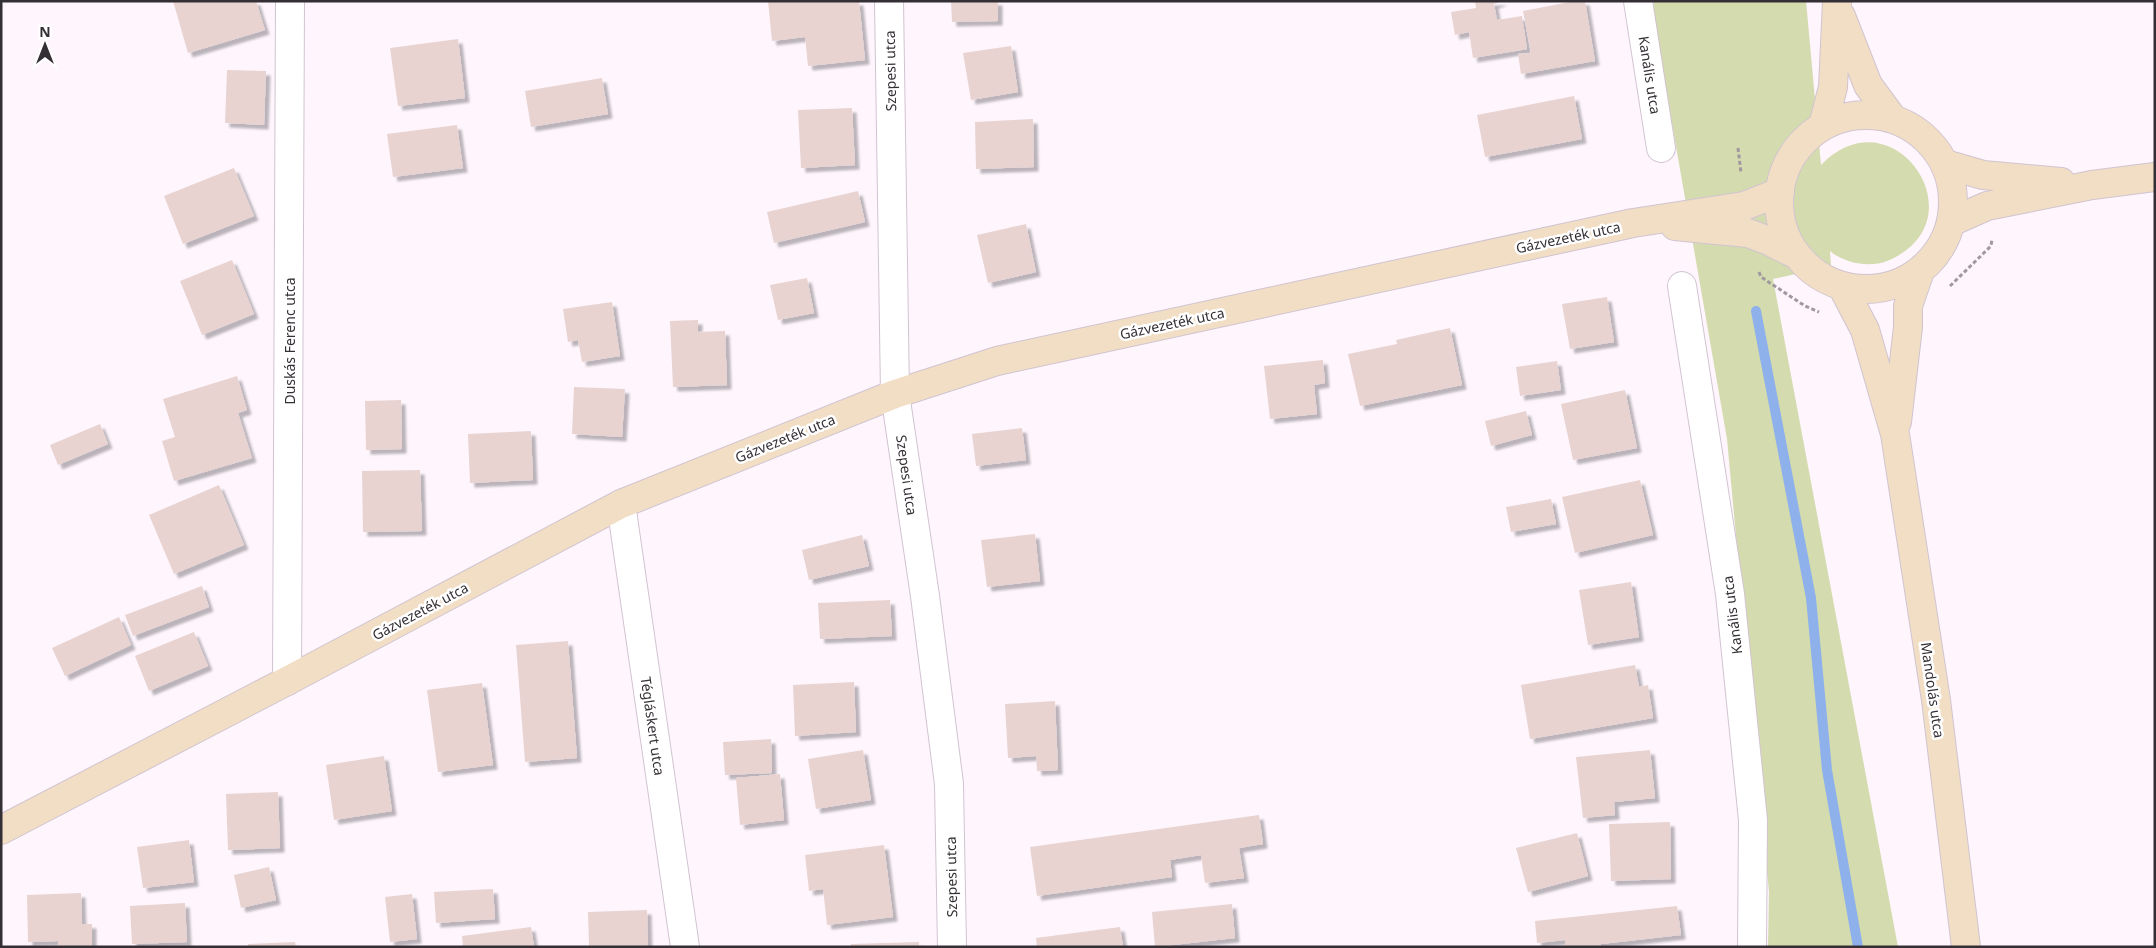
<svg xmlns="http://www.w3.org/2000/svg" width="2156" height="948" font-family="'Noto Sans',sans-serif">
	<defs>
		<filter id="shadow"><feDropShadow dx="4.5" dy="4.5" stdDeviation="1" flood-color="#0004"/></filter>
	</defs>
	<rect width="100%" height="100%" fill="#fef5fd"/>
	<path fill="#d4dbae" d="M1654,1H1806L1821,165C1894,90 1983,222 1887,261C1869,268 1844,263 1830,251L1831,266L1773,279L1898,947H1768L1769,892L1727,439L1654,20Z"/>
	<g fill="none" stroke-linecap="round" stroke-linejoin="round">
		<path stroke="#8eb1ec" stroke-width="10" d="M1756,311L1811,598L1827,770L1858,947"/>
	</g>
	<path fill="#e8d3d1" filter="url(#shadow)" d="M173,1H256L265,30L188,53Z
		M768,1H859L865,60L808,66L805,37L772,41Z
		M951,1H998V21L952,22Z
		M1475,1H1503L1494,4L1497,20L1522,16L1527,49L1473,58L1469,32L1455,35L1451,12L1476,8Z
		M1575,1H1585L1595,61L1521,74L1518,54L1531,53L1523,11Z
		M458,39L465,98L398,106L390,48Z
		M1011,46L1018,92L971,100L963,53Z
		M227,70L266,71L264,125L225,123Z
		M602,78L608,114L531,127L525,91Z
		M1574,96L1582,139L1485,157L1477,115Z
		M852,108L855,165L801,168L798,110Z
		M1033,119L1034,167L976,169L975,122Z
		M457,125L463,168L393,177L387,134Z
		M234,168L254,216L183,244L164,196Z
		M858,191L865,222L774,243L767,212Z
		M1026,224L1036,272L988,283L977,235Z
		M232,260L254,314L202,335L180,281Z
		M807,278L814,313L778,320L770,285Z
		M1607,297L1614,342L1570,349L1562,304Z
		M612,302L620,356L582,362L578,340L568,342L563,309Z
		M698,320V332L725,331L727,385L673,387L670,321Z
		M1450,328L1462,385L1360,406L1348,354L1397,344L1396,340Z
		M1323,360L1325,383L1314,385L1317,414L1270,419L1264,366Z
		M1557,361L1561,390L1520,396L1516,367Z
		M237,376L247,410L238,413L252,458L174,481L162,441L175,437L163,399Z
		M574,387L625,389L622,437L572,434Z
		M1625,390L1637,448L1573,460L1561,404Z
		M401,400L402,449L366,450L365,401Z
		M1526,411L1532,435L1491,446L1485,421Z
		M100,424L108,444L58,465L50,445Z
		M1022,428L1026,460L976,466L972,434Z
		M531,431L533,480L470,483L468,434Z
		M420,470L422,531L363,532L362,471Z
		M1640,480L1653,535L1575,553L1562,497Z
		M219,485L244,545L174,574L149,515Z
		M1551,499L1556,524L1511,532L1506,507Z
		M1035,534L1040,581L987,587L981,540Z
		M862,535L869,566L809,580L802,550Z
		M1631,582L1639,637L1588,645L1579,590Z
		M202,586L209,607L133,636L125,615Z
		M890,600L892,636L820,639L818,603Z
		M119,617L131,645L65,676L52,648Z
		M194,632L208,666L149,691L135,656Z
		M568,641L577,758L525,762L516,645Z
		M1635,665L1639,687L1648,685L1653,718L1530,739L1521,685Z
		M854,682L856,732L795,736L793,685Z
		M482,683L493,765L438,772L427,690Z
		M1055,701L1058,770L1037,771L1036,756L1008,758L1005,704Z
		M771,739L772,773L725,775L723,742Z
		M863,750L871,800L816,809L808,759Z
		M1650,750L1655,798L1614,802L1615,815L1583,818L1576,757Z
		M384,756L392,811L334,820L326,765Z
		M780,774L784,820L740,825L736,778Z
		M278,792L280,848L228,850L226,794Z
		M1259,815L1263,844L1239,848L1244,878L1205,883L1201,855L1170,860L1172,877L1037,896L1030,847Z
		M1670,822L1671,879L1611,881L1609,824Z
		M1577,833L1588,876L1528,892L1516,848Z
		M189,840L194,882L143,888L137,847Z
		M884,845L893,917L827,925L823,889L809,891L805,855Z
		M269,867L276,900L241,908L234,875Z
		M493,889L495,919L436,923L434,892Z
		M81,893L82,924H92V947H58V941L28,942L27,895Z
		M412,894L417,939L390,942L385,897Z
		M185,903L187,942L132,944L130,906Z
		M1232,904L1235,938L1155,947L1152,912Z
		M1677,906L1681,935L1601,944V947H1565V940L1537,943L1535,921Z
		M647,910L648,947H589L588,912Z
		M531,927L534,947H463L462,936Z
		M1120,927L1123,947H1037L1036,938Z
		M295,942L296,947H248V944Z
		M919,942V947H851V944Z"/>
	<g fill="none" stroke-linecap="round" stroke-linejoin="round">
		<defs>
			<path id="street" d="M889,1L895,394L925,596L949,784L952,947
				M1638,1L1661,148
				M1682,286L1730,594L1753,820L1752,947
				M621,504L685,947
				M287,681L290,1"/>
			<path id="secondary" d="M1841,16L1868,85L1893,119
				M1779 202a87 87 0 1 1 174 0a87 87 0 1 1-174 0Z
				M1823,126L1833,87L1837,1
				M1945,164L1983,175L2061,182
				M1951,222L1987,206L2092,185L2155,177
				M1675,226L1748,233L1769,241L1797,255
				M1842,286L1865,330L1895,434L1936,700L1966,947
				M1897,422L1908,327V306L1920,271
				M1,830L287,681L621,504L895,394L997,361L1633,223L1744,206L1780,192"/>
		</defs>
		<use href="#street" stroke="#d1c4d1" stroke-width="30"/>
		<use href="#secondary" stroke="#d1c4d1" stroke-width="30"/>
		<path stroke="#a199a0" stroke-width="3" stroke-dasharray="4 2.5" stroke-linecap="butt" d="M1738,148L1741,173
			M1759,272L1761,277L1805,306L1819,312
			M1950,286L1991,246L1992,239"/>
		<use href="#street" stroke="#fff" stroke-width="28"/>
		<use href="#secondary" stroke="#f1dec5" stroke-width="28"/>
	</g>
	<g text-anchor="middle" dominant-baseline="central" stroke-width="5" stroke-linejoin="round" paint-order="stroke">
		<g font-size="14" fill="#342f34" stroke="#fff">
			<text transform="translate(890 71) rotate(-91)">Szepesi utca</text>
			<text transform="translate(1650 75) rotate(81)">Kanális utca</text>
			<text transform="translate(1568 237) rotate(-12)">Gázvezeték utca</text>
			<text transform="translate(1172 323) rotate(-12)">Gázvezeték utca</text>
			<text transform="translate(289 341) rotate(-90)">Duskás Ferenc utca</text>
			<text transform="translate(785 438) rotate(-22)">Gázvezeték utca</text>
			<text transform="translate(907 475) rotate(82)">Szepesi utca</text>
			<text transform="translate(420 611) rotate(-28)">Gázvezeték utca</text>
			<text transform="translate(1732 615) rotate(-97)">Kanális utca</text>
			<text transform="translate(1933 690) rotate(82)">Mandolás utca</text>
			<text transform="translate(653 726) rotate(82)">Tégláskert utca</text>
			<text transform="translate(951 877) rotate(-91)">Szepesi utca</text>
		</g>
	</g>
	<rect width="2156" height="948" fill="none" stroke="#342f34" stroke-width="5"/>
	<g transform="translate(45 45)" stroke="#ffffff" stroke-width="4" paint-order="stroke">
	<path d="M0-4L9 19L0 12L-9 19Z" fill="#342f34"/>
	<text y="-8" font-size="14" font-weight="bold" text-anchor="middle" fill="#342f34">N</text>
	</g>
</svg>
